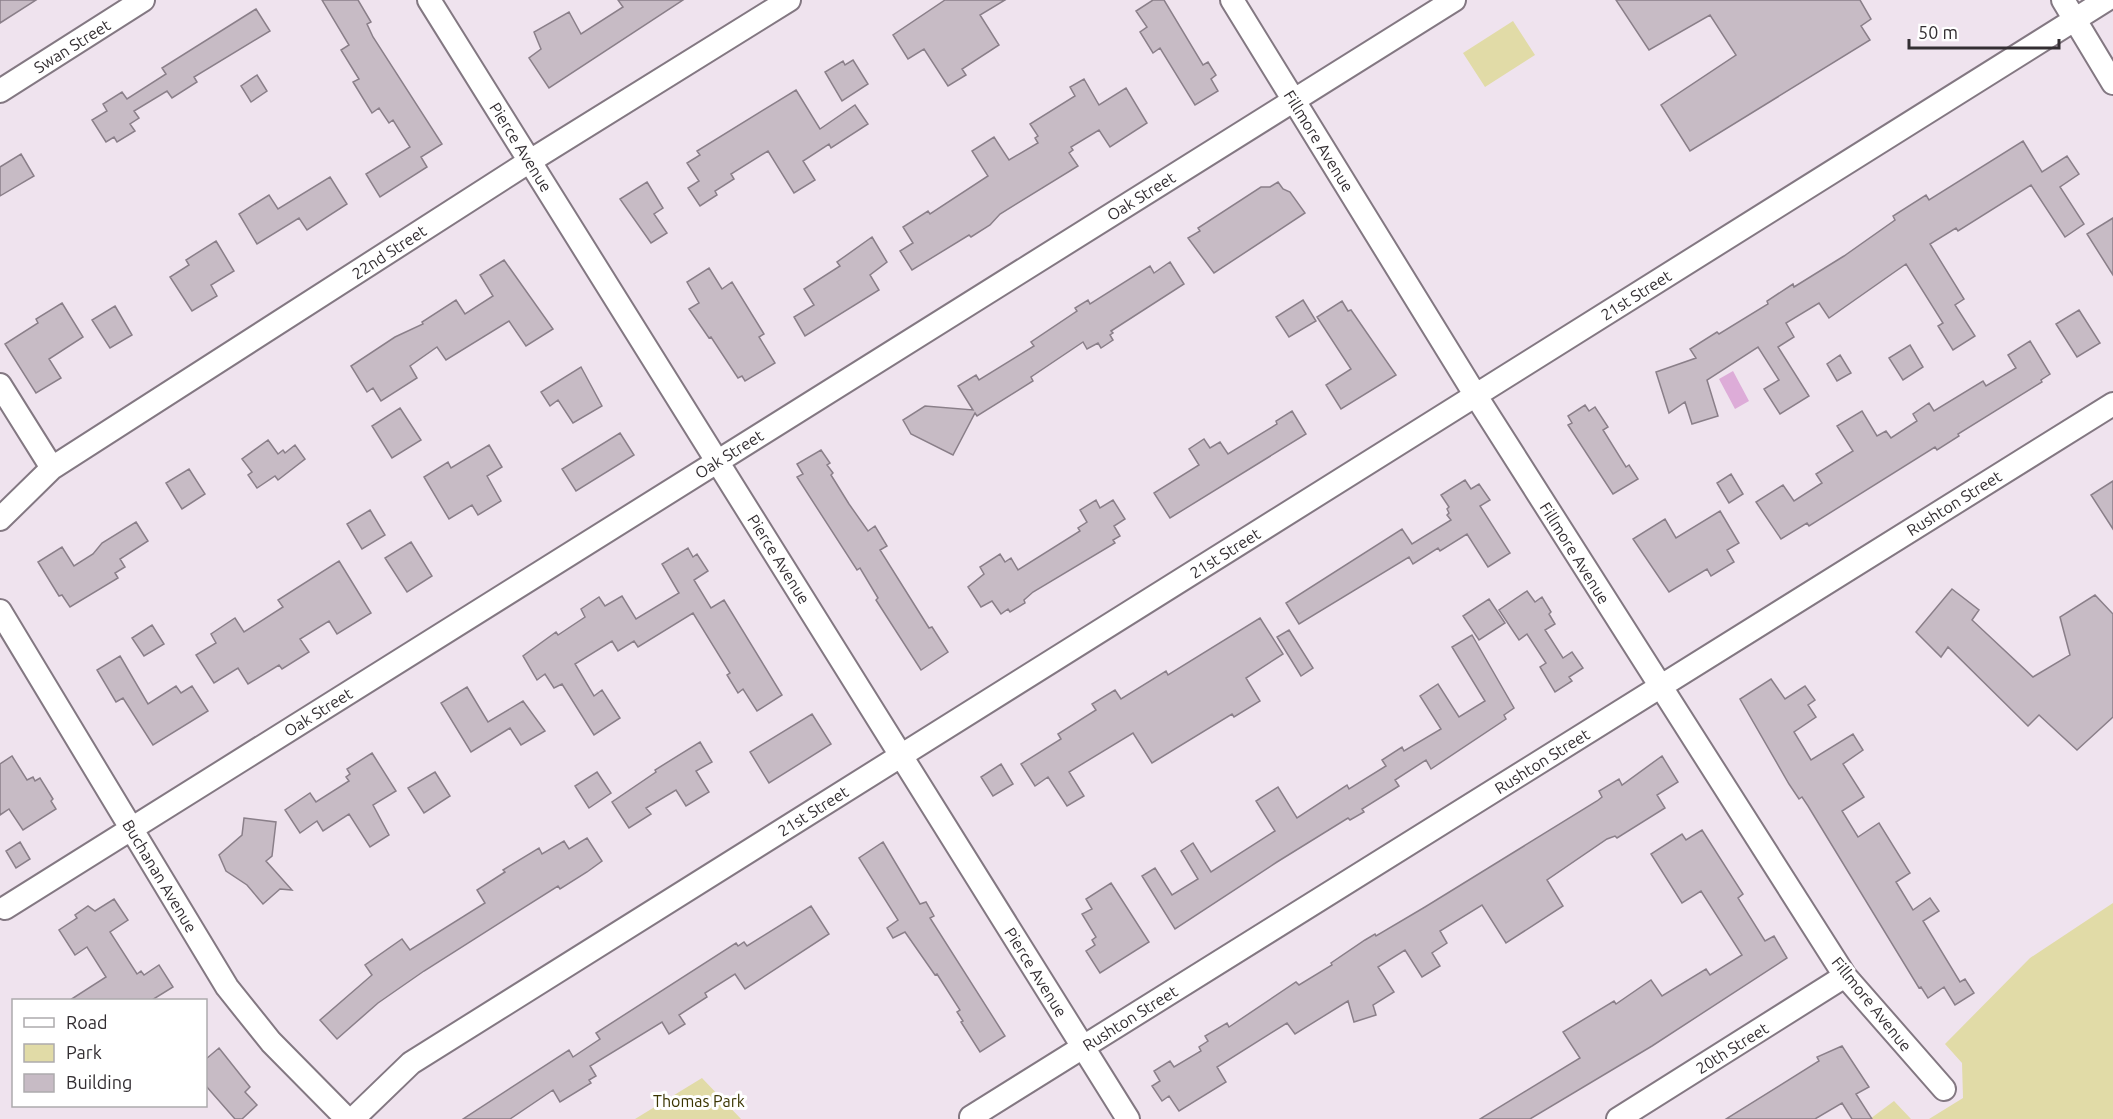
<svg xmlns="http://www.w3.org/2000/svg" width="2113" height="1119" font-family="Ubuntu,sans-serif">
	<rect width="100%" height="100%" fill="#efe3ee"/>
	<path fill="#e1dba7" d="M1513,21L1535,55L1485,87L1463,53Z
		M2113,903V1119H1929L1963,1098L1962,1063L1945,1044L2030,958Z
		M702,1078L741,1119H635Z
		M1894,1101L1911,1119H1870Z"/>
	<path fill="#ddacd8" d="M1733,371L1749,401L1735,409L1719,379Z"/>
	<path fill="#c7bbc5" stroke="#8a7f89" stroke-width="1.5" d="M0,0H36L0,23Z
		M322,0H358L371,22L367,24L373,37L442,144L421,157L427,167L380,197L366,174L410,147L393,120L389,123L379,108L372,113L353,82L359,79L341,50L349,45Z
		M618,0H683L549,88L529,58L541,49L534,32L569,12L581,34L623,7Z
		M945,0H1005L980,15L999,45L962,69L966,75L948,86L924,49L908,59L893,35Z
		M1153,0H1164L1203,65L1208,62L1216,75L1211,79L1218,91L1195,105L1160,48L1153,53L1140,32L1147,27L1136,11Z
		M1616,0H1860L1871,19L1861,26L1870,40L1690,151L1661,105L1736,55L1710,15L1649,50Z
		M256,9L270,31L194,77L197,82L172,98L167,91L134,111L139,118L130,124L135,131L117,142L114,137L106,142L92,120L107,111L103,104L122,92L127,99L166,74L162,68Z
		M853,60L868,84L842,101L825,72L843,61L845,65Z
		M257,75L267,91L251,102L241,86Z
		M1084,79L1099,105L1126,88L1147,123L1110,147L1099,130L1071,147L1073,150L1069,153L1078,166L1000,214L990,225L971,237L969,235L912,270L900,251L913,243L903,227L928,211L930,214L988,176L972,151L994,137L1009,160L1038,143L1035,138L1038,136L1030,124L1075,96L1070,87Z
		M796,90L820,129L855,105L868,124L831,148L829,144L803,161L815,180L794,193L768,151L731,174L734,179L715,191L717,195L700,206L688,188L699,181L687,163L700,155L697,151Z
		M2023,141L2042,172L2067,156L2079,174L2060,187L2084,224L2065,237L2031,185L1958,231L1956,228L1930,244L1964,299L1955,305L1975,336L1953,350L1938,326L1943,323L1906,264L1829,318L1819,303L1786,323L1794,337L1778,347L1809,396L1780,414L1764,389L1779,380L1758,347L1707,380L1718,416L1692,424L1685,402L1669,413L1656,372L1696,358L1690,349L1717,332L1719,334L1768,304L1767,301L1793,284L1794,287L1844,256L1895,220L1893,216L1926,195L1929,200Z
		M21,154L34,176L0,196V167Z
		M330,177L347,204L307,230L299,218L257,244L239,214L269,195L278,209Z
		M647,182L663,208L654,214L667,233L651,243L620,199Z
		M1278,182L1283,189L1290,192L1305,213L1214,273L1188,238L1200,231L1198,228L1261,187H1270Z
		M2113,218V275L2087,234Z
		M872,237L887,262L870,275L879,290L805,336L794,317L814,305L804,289L840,266L837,262Z
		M216,241L234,271L211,285L217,296L192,311L170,277L189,265L186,260Z
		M504,260L553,329L526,346L509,321L446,360L437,347L410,366L417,378L381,401L373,388L367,392L351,366L395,337L423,324L422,322L456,300L465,314L493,296L480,275Z
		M1170,262L1184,284L1111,331L1113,333L1110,335L1113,340L1101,348L1098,343L1087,349L1083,342L1031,377L1033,381L977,416L975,413L953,455L911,434L903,420L925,406L973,410L958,386L976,375L979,380L1034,346L1031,342L1077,311L1075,308L1088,300L1090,304L1150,266L1154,273Z
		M709,268L722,289L732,282L764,334L759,337L775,363L745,381L742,376L738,378L711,337L709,338L689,309L699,303L687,282Z
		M1303,300L1316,321L1289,337L1276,317Z
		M1342,301L1348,311L1351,310L1396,375L1341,409L1326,385L1351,369L1317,317Z
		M62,303L83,337L49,359L61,378L36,393L5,344L38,323L36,319Z
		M115,306L132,335L110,348L92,320Z
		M2079,310L2100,343L2077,357L2056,324Z
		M2030,341L2050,374L2041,380L2042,382L1958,434L1959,436L1937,450L1935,447L1809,526L1807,523L1781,539L1756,502L1783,485L1794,501L1822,483L1816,474L1853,451L1837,426L1862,411L1877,436L1886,431L1891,438L1917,421L1913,414L1929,403L1934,411L1983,381L1986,386L2016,368L2008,355Z
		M1910,345L1923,367L1903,380L1889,358Z
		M1840,355L1851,373L1837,381L1827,364Z
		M581,367L602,406L573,423L558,400L550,406L541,392Z
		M1585,405L1589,411L1595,407L1608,427L1603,430L1626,467L1629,465L1638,479L1613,494L1568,425L1572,423L1568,416Z
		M400,408L421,440L392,458L372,426Z
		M1292,411L1306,434L1170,518L1154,493L1199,465L1189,449L1204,439L1210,448L1220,442L1228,454L1277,424L1276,421Z
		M620,433L634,455L576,491L562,469Z
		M268,440L278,454L283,450L285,453L295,445L305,459L278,480L275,476L257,488L248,475L252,472L242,459Z
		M489,445L502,467L487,476L501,501L478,515L472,505L449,519L424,477L448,462L451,468Z
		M821,450L830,463L827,465L833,473L831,475L849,504L868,531L875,526L887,546L880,550L929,628L932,627L948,652L921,670L876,600L878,598L860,568L857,570L797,477L803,474L797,464Z
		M189,469L205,494L182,509L166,483Z
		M1731,474L1743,494L1729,503L1717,483Z
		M1465,480L1471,489L1479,484L1490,500L1480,506L1510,553L1488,567L1467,534L1440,551L1438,548L1413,564L1409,557L1299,624L1286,603L1402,529L1412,544L1451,520L1447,515L1449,513L1447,509L1449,507L1441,495Z
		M2113,481V529L2091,495Z
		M1096,500L1100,508L1113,500L1125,519L1114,526L1120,536L1113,540L1115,543L1033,592L1024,600L1025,603L1010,612L1008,609L1001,614L992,601L981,607L968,587L984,574L980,567L1000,554L1005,562L1011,558L1018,570L1080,531L1078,528L1087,522L1080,510Z
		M370,510L385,535L362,549L347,524Z
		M1720,511L1739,543L1727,550L1734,562L1711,576L1707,569L1669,592L1633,539L1665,519L1676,538Z
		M136,522L148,541L120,559L125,567L115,573L118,578L70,607L62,595L59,596L38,562L62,547L74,566L93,554L102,543Z
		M411,542L432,576L407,592L385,558Z
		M688,548L693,557L697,554L708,571L694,580L711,608L724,600L782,695L757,711L743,689L738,693L727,675L730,673L693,613L638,647L634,641L618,651L612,641L575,664L594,696L602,690L620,718L594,735L562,684L554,688L545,674L537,680L523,656L556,632L558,635L585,617L581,609L599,597L605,606L622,596L636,619L679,593L662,564Z
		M339,561L371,613L337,634L329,621L300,639L309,652L282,669L279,665L248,684L238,668L214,683L196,655L216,643L211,634L235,618L244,632L283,607L278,600Z
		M1952,589L1979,610L1972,620L2033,677L2070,655L2060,617L2095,595L2113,614V717L2077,750L2039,715L2028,726L1948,647L1941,657L1916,632Z
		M1527,591L1535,602L1542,597L1551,612L1549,614L1555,624L1545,630L1563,658L1572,652L1583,668L1569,677L1572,681L1555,692L1540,667L1546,663L1527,634L1519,640L1499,610Z
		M1489,599L1505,623L1479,640L1463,616Z
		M1260,618L1283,654L1246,678L1260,701L1234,717L1232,714L1152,763L1133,733L1069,772L1084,796L1067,806L1048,777L1035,786L1021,764L1061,739L1058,734L1096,710L1092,704L1115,690L1121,699L1166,671L1168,675Z
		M152,625L164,644L144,656L132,638Z
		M1289,630L1313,668L1301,676L1277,637Z
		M1472,635L1514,708L1504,715L1506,719L1431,769L1426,760L1395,780L1399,786L1362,809L1364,812L1350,820L1348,818L1277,862L1175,929L1142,876L1155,868L1172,895L1198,879L1181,851L1193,843L1211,872L1275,831L1256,801L1278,787L1297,818L1347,785L1349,789L1386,766L1382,760L1402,747L1404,751L1441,729L1420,696L1438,684L1459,717L1485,701L1452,647Z
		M120,656L148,704L176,686L181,693L192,686L208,711L153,745L123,698L116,702L97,670Z
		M1771,679L1785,699L1805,686L1815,700L1808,705L1816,717L1794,732L1811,760L1853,734L1863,750L1843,764L1864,797L1842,811L1858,837L1879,823L1910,873L1896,882L1913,910L1930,898L1939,911L1923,921L1960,982L1965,979L1974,993L1955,1005L1944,987L1928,998L1921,987L1919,988L1808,806L1802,797L1799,799L1789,784L1740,699Z
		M467,687L488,722L523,701L545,731L521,745L510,728L471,752L441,703Z
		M812,714L831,744L769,783L750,752Z
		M700,742L712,762L696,771L709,792L686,806L676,790L646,808L651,814L629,828L612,802L656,772L655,770Z
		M372,753L396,791L373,805L389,835L370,847L349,814L323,831L317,821L300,833L285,810L310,793L316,802L349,781L346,777L350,774L347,769Z
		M12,756L27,780L33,777L35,781L40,778L53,799L51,801L56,809L23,830L9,809L0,815V764Z
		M1662,756L1678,782L1657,795L1665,808L1617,838L1615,836L1607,839L1547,880L1563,906L1506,943L1482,905L1440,931L1447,943L1432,953L1440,966L1422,977L1405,950L1378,967L1394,992L1373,1005L1376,1015L1354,1022L1348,1001L1295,1034L1287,1023L1217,1067L1226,1082L1179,1111L1169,1096L1162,1101L1152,1086L1160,1081L1154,1071L1170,1061L1174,1067L1201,1051L1199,1047L1208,1041L1205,1036L1227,1023L1229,1027L1296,982L1299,985L1332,965L1331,963L1365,940L1375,934L1376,936L1425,907L1597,801L1602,797L1599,791L1619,779L1622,785Z
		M1001,764L1013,784L993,796L981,777Z
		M435,772L450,796L424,813L408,788Z
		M597,772L611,793L589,808L575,786Z
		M244,818L276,822L272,856L266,861L292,890L280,889L263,904L247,885L226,871L219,855L242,835Z
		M1702,830L1743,894L1738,898L1765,941L1774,936L1787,958L1652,1046L1530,1119H1480L1580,1058L1563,1032L1614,1001L1616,1004L1651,980L1662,996L1706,969L1710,975L1742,955L1701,891L1682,903L1651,854L1682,834L1686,840Z
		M587,838L602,861L587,872L560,889L558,886L424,971L378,1003L337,1039L320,1020L372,975L365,965L402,939L410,950L485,903L477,890L505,872L503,870L539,848L542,854L564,841L569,849Z
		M20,842L30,859L16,868L6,851Z
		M883,842L920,904L926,902L934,916L930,918L1005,1036L980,1052L961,1022L963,1021L957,1012L960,1010L937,974L935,975L905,932L893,938L887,928L898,920L859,858Z
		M1111,883L1149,942L1100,973L1086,951L1095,945L1092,940L1096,937L1082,914L1092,909L1086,899Z
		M114,899L128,920L110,932L137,974L141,971L144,975L159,965L173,987L152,1000H70L106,977L87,947L75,955L59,930L77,918L75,915L88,906L95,911Z
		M811,906L829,934L745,989L735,974L705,993L707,997L679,1015L685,1024L669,1034L662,1022L590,1066L596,1076L589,1080L591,1083L560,1102L553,1090L510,1119H463L569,1050L573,1057L600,1039L596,1033L736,943L738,946L744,942L747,946Z
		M1842,1046L1869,1087L1856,1094L1872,1119H1852L1842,1103L1815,1119H1726L1819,1061L1817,1057Z
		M219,1048L250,1087L245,1092L257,1105L242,1119H235L206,1086V1059Z"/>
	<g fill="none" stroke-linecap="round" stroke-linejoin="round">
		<defs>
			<path id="minor" d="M429,0L1128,1119
				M1232,0L1476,396L1845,976L1944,1089
				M2063,0L2113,83
				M0,91L143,0
				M0,385L52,468
				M0,519L52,468L530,161L789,0
				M0,611L227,987L271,1042L347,1119
				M5,908L1454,0
				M971,1117L2113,404
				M353,1119L411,1063L2106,0
				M1618,1119L1845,976"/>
		</defs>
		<use href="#minor" stroke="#837882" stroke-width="26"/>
		<use href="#minor" stroke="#fff" stroke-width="22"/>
	</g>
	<g text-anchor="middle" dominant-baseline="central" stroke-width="6" stroke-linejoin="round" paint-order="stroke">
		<g font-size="16" fill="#332e32" stroke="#fff">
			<text transform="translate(72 46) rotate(-32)">Swan Street</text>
			<text transform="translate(1319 141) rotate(58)">Fillmore Avenue</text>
			<text transform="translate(521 147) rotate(58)">Pierce Avenue</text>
			<text transform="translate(1141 196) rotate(-32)">Oak Street</text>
			<text transform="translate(389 252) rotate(-33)">22nd Street</text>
			<text transform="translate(1636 295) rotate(-32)">21st Street</text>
			<text transform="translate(729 454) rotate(-32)">Oak Street</text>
			<text transform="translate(1954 503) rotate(-32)">Rushton Street</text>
			<text transform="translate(1225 553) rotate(-32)">21st Street</text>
			<text transform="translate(1575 553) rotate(58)">Fillmore Avenue</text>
			<text transform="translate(779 559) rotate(58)">Pierce Avenue</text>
			<text transform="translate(318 712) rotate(-32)">Oak Street</text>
			<text transform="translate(1542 761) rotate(-32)">Rushton Street</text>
			<text transform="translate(813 811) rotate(-32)">21st Street</text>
			<text transform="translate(160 876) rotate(59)">Buchanan Avenue</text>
			<text transform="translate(1036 972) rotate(58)">Pierce Avenue</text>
			<text transform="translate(1872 1004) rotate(51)">Fillmore Avenue</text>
			<text transform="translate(1130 1018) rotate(-32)">Rushton Street</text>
			<text transform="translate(1732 1048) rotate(-32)">20th Street</text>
		</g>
		<g font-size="16" fill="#3a3401" stroke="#fff">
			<text x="699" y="1101">Thomas Park</text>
		</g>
	</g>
	<rect x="12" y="999" width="195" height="108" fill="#ffffff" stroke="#adabad" stroke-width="1.5"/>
	<rect x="24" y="1018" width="30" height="9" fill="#ffffff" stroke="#adabad" stroke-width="1.5"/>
	<text x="66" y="1029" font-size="18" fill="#332e32">Road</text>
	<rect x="24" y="1044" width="30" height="18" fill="#e1dba7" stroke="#adabad" stroke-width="1.5"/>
	<text x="66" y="1059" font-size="18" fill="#332e32">Park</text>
	<rect x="24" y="1074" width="30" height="18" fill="#c7bbc5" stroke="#adabad" stroke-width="1.5"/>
	<text x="66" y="1089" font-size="18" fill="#332e32">Building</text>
	<path d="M1909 39v9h150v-9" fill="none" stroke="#332e32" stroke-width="3"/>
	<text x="1918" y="39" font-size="18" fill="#332e32" stroke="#ffffff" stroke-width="4.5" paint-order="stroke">50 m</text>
</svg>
